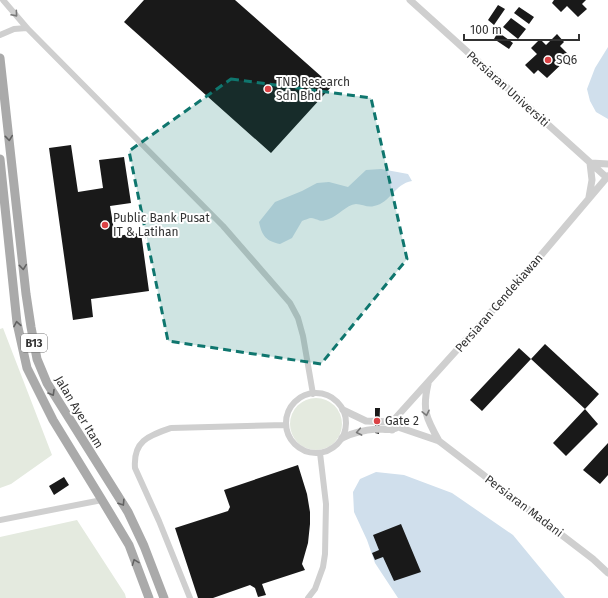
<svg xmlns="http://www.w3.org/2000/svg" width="608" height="598" font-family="'Fira Sans',sans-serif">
	<rect width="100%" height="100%" fill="#fff"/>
	<path fill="#e4eadf" d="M3,328L52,455L11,484L0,488V329Z
		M290 424a26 26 0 1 1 52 0a26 26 0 1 1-52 0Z
		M77,520L125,594L126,598H0V537Z"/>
	<path fill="#d0dfec" d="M608,47V119L596,112L590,101L587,89L595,68Z
		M381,169L408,174L412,181C394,184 391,203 374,206C368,208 362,204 356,204C346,205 338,216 329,219C319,223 319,219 311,218C309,218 305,220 302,221L292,238L280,244C266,241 262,236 259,222L275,202L302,191L317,183L329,182L348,187L366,170Z
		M376,472L404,475L452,493L513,535L565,598H398L375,563L367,540L354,512L353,492L360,479Z"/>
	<path fill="#191919" d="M144,0H235L332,86L271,153L124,22Z
		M554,0H586L582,4L587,9L578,17L567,6L561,12L552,3Z
		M498,5L505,9L494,25L488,20Z
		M519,7L534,17L529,24L514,13Z
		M511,18L526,29L518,39L503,27Z
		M498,32L513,43L509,49L494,39Z
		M557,34L564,42L560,46L570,56L547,78L538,70L534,74L525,65L537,54L531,48L540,39L546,45Z
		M71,145L78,192L103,188L99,160L124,157L131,203L110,206L115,236L141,233L149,291L91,299L93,317L73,320L49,148Z
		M545,344L599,394L585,409L598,424L566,456L553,443L585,409L531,359Z
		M519,348L531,359L482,411L470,400Z
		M375,408H380L379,434L375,433Z
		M608,443V475L600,484L583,470Z
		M298,465L307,494L310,512V524L308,543L302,564L305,570L262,584L266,595L258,597L255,588L250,585L213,598H198L175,528L228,511L230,507L224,490Z
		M64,477L69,485L54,495L49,486Z
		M401,524L421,572L394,581L383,557L375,560L372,553L379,550L373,535Z"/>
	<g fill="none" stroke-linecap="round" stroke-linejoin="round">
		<path stroke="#cfcfcf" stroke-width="6" d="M3,0L27,28L223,226L290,303L298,318L303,336L313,394
			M0,35L14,29L27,28
			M286 423a30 30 0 1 1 60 0a30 30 0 1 1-60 0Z
			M0,520L102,500
			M190,598L159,521L135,468C133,441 148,436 171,428L286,425
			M308,598L315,589L323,567L325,554L326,504L320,453"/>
		<path stroke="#cfcfcf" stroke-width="7" d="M410,0L606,177
			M591,163L608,164
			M589,197L592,180L590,163
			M428,384C422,410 426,418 439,441
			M343,410L366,421L392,422L398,427L439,441L593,559L608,573
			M392,430V422L520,280L608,176
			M342,438C354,432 364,430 377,429C384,429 390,431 396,428"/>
		<path stroke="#aaa" stroke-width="9" d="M0,58L26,294L31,327L37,359L47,383L128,512L144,546L164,598
			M0,159L17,323L27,368L53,420L102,500L129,545L149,598"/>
	</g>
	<defs><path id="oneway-chevron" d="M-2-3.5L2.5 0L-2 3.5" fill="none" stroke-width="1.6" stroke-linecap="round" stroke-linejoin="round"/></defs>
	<g stroke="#797979">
		<use href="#oneway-chevron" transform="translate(15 14) rotate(49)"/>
		<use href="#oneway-chevron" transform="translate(426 413) rotate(78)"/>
		<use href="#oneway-chevron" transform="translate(359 432) rotate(169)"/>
	</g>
	<g stroke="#626262">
		<use href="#oneway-chevron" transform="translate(9 138) rotate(84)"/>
		<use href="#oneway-chevron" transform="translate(23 267) rotate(84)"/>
		<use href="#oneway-chevron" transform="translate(17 324) rotate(-100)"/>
		<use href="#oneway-chevron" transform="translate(52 393) rotate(60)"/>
		<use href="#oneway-chevron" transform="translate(122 503) rotate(57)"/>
		<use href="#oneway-chevron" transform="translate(135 562) rotate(-111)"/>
	</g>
	<path fill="#0f766e" fill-opacity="0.2" stroke="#0f766e" stroke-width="3" stroke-dasharray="8 5" stroke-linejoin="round" d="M231,79L371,98L407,259L321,364L168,341L129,151Z"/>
	<g fill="#db4245" stroke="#fff" stroke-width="1.5">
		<circle cx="548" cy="60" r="4"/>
		<circle cx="268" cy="89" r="4"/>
		<circle cx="105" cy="225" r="4"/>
		<circle cx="377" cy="421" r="4"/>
	</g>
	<g text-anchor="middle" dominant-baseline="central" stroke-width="4" stroke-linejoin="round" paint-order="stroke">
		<rect fill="#fff" stroke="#707070" stroke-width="1" x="21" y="334" width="26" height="18" rx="3"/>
		<g font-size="11" font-weight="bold" fill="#323232">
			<text x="34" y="343">B13</text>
		</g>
		<g font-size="12" fill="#323232" stroke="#fff" text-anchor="start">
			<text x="556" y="60">SQ6</text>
			<text x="276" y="82">TNB Research<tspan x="276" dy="14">Sdn Bhd</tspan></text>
			<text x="113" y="218">Public Bank Pusat<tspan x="113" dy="14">IT &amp; Latihan</tspan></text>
			<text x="385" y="421">Gate 2</text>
		</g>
		<g font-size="12" fill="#323232" stroke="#fff">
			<text transform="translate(508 89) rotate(42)">Persiaran Universiti</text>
			<text transform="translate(499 303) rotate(-49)">Persiaran Cendekiawan</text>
			<text transform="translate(79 412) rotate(59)">Jalan Ayer Itam</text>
			<text transform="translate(524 506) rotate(37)">Persiaran Madani</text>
		</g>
	</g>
	<path d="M464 34v6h115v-6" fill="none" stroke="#323232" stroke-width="2"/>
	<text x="470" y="34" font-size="12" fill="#323232" stroke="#ffffff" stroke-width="3" paint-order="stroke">100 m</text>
</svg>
